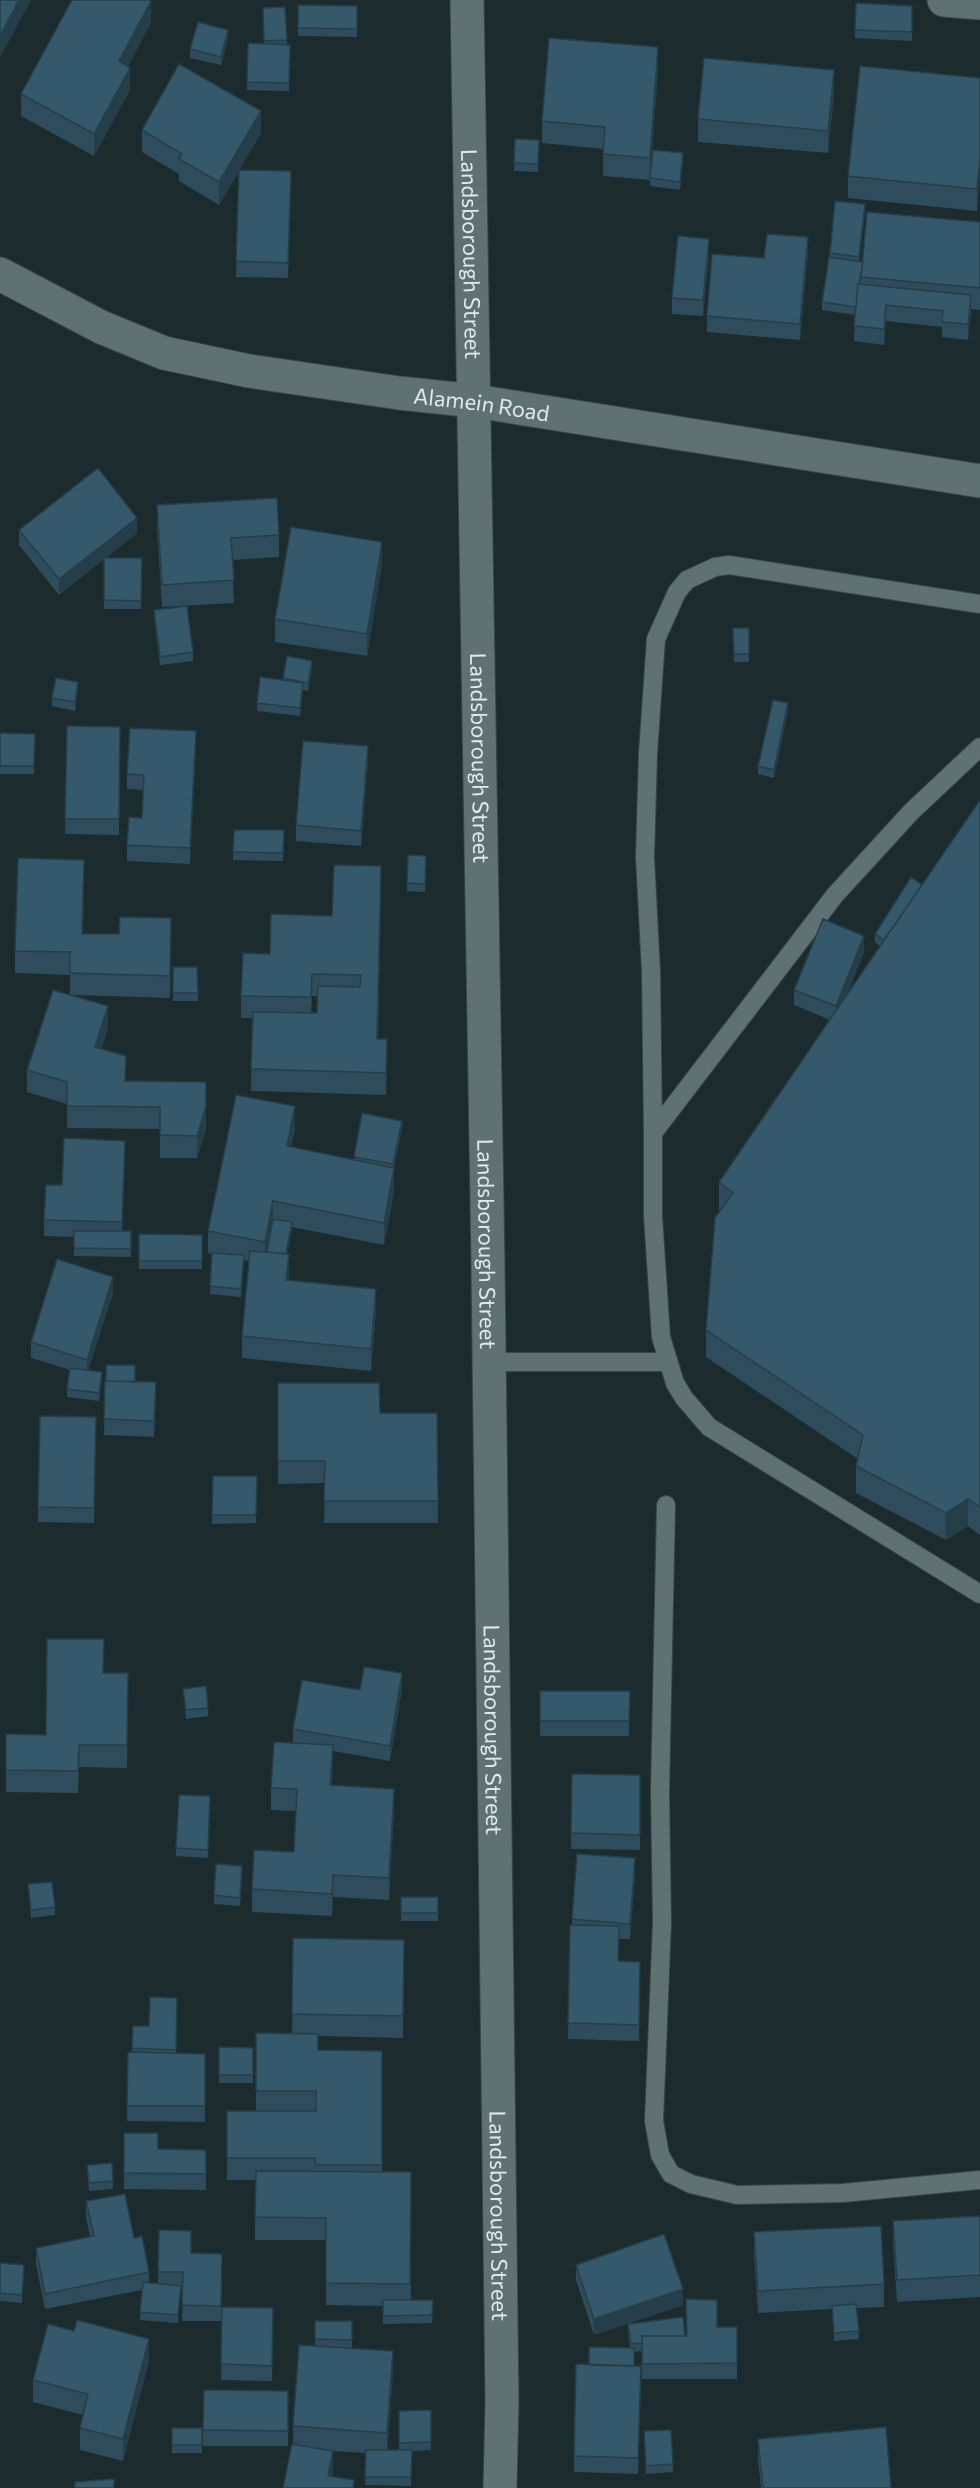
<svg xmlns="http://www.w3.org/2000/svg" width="980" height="2488" font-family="Commissioner,sans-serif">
	<rect width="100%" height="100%" fill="#1c2c2e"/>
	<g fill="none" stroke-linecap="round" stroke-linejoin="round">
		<defs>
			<path id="service" d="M980,747L911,812L835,895L653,1133V1216L661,1337L675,1383L684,1398L709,1427L980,1594
				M653,1133L651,972L645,857L648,753L656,639L677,592L687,580L715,567L729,565L980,604
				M488,1362H667
				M666,1505L660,1792L662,1922L654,2121L660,2155L671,2174L691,2184L737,2195L843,2193L980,2180"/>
			<g id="minor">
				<path id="s1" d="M467,0C484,801 492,1601 502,2402L500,2488"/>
				<path d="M944,0L980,3"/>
			</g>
			<g id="secondary">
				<path id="s2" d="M0,274L101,327L164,353L249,371L399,393L475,401L980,481"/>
			</g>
		</defs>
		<use href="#service" stroke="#3a4749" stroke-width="20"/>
		<use href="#minor" stroke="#3a4749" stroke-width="35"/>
		<use href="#secondary" stroke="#3a4749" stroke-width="35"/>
		<use href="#service" stroke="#5f7173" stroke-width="18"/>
		<use href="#minor" stroke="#5f7173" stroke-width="33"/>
		<use href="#secondary" stroke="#5f7173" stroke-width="33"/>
	</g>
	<path fill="#2e4c5b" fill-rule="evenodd" d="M856,3L912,6V41L855,38Z
		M298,5L357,6V37L298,36Z
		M285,7L287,45H290L289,91L247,90L248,43L264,44L263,8Z
		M151,23L128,66L130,90L94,156L21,116V94Z
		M228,38L221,65L190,58V49Z
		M658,69L650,180L603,176V149L542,143V121Z
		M980,78L977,211L848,198V176Z
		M834,93L828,153L698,142V119Z
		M142,130L261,133L239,170L291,187L288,278L236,277L239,171L219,205L179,181V174L142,152Z
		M515,139L539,140L538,172L514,171Z
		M683,161L680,190L650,186V178Z
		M865,212L859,262H863L980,222V310L971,309L968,340L942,337V327L886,321L884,345L854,341L855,315L822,310V302L830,253Z
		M808,253L800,340L707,332V316L764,258Z
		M709,255L703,316L672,314V298Z
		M157,505L279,535V557L232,560L234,603L162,607L157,527Z
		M19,530L137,533L106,558H142L141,609H104V559L59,595L19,545Z
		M382,564L367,656L275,642V619Z
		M154,610L193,652V661L160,665L154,619Z
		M733,628H749V662H734Z
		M312,669L308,691L303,690L300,716L257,711V703L283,680V678Z
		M78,690L75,711L52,706V698Z
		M788,711L774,778L758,774V766Z
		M67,726L120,727L119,835L65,834Z
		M0,733L35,734L34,774H0Z
		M196,746L190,864L127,861V845L142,818L143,790L127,789V774Z
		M368,762L361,846L296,841V825Z
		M980,800V1535L968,1526L946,1540L856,1493V1466L858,1459L706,1357V1330L721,1211L719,1210V1182L830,1020L794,1005V990L864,952L847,995L880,946L875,942V934L922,885Z
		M234,830H284L283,861L233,860Z
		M426,864L425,892L407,891V883Z
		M84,882L83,934L171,941L170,998L72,995L108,1028L102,1048L126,1081L206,1082V1129L197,1158H160V1129L67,1128V1104L27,1092V1070L70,995V975L15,973V951Z
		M381,888L378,1039L387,1061L386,1095L251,1091L252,1018H241V996L270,954ZM312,996H317V1013H311Z
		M173,967H197L198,1001H173Z
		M295,1129L291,1147L354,1160V1157L402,1129L394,1168V1191L384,1245L292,1227L287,1254L288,1280L376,1311L371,1371L242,1358V1336L249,1261L244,1260L241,1297L210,1294L212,1254L208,1253V1231Z
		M125,1156L122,1231H131V1257L74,1256V1237L44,1236V1220L62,1185Z
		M139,1234L202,1235V1269H139Z
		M113,1293L88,1370L102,1380L99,1401L67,1397V1389L70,1370L31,1358V1342Z
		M105,1381L135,1382L156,1398L154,1437L104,1435Z
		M278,1383L380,1413H437L438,1523H324L325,1483L278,1484Z
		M96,1417L94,1523L38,1522V1507Z
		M213,1476H257L256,1523L212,1524Z
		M104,1673H128L127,1768L79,1767L78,1793L6,1792V1734L46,1735Z
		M183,1689L208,1708V1716L186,1719Z
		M402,1689L390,1761L333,1751L332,1785L394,1811L389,1900L333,1897L332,1916L252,1912V1889L294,1852L296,1811L271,1810V1788L293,1743V1729L360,1690Z
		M540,1691H630L629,1736H540Z
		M572,1774L640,1775V1850L571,1849Z
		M210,1796L208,1858L176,1856V1848Z
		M242,1874L240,1906L214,1904V1895Z
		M635,1874L630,1939H619L618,1961L640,1962L639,2041L568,2039L570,1925H572V1919Z
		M28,1884L55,1907V1915L31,1918Z
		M401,1897H438V1921H401Z
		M293,1938L404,1940L403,2038L318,2036V2050L382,2051V2172H411V2300H433L432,2323L383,2324V2306L326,2305V2240H255V2180H227V2111H256V2033L292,2034Z
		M177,1998L176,2053L205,2054V2122L127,2121L128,2052H132L133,2026H149Z
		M219,2047L253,2048V2083H219Z
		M124,2133L158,2149L206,2150V2190L124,2189Z
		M112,2163L113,2189L89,2191L87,2165Z
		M86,2201L149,2272V2283L158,2284L159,2230L191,2253L222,2254L221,2321H182L183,2287H181L178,2323L140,2320L142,2290L45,2309L36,2264V2248L90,2237L86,2217Z
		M980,2216V2297L897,2302L893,2243V2221Z
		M754,2232L884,2284V2307L857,2308L859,2339L834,2341L832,2309L758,2313L754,2254Z
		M0,2263L24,2273L22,2303L0,2301Z
		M576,2265L683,2305L594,2335L576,2280Z
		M222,2307L273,2308L272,2381L221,2380Z
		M315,2321H352V2348L393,2373L387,2450H399V2411L431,2410V2450L412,2451L411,2486L365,2485L366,2453L330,2451L333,2473L332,2476L354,2488H283L293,2444V2426L315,2346Z
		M628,2324L685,2336L717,2327H737V2379H642V2351L634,2352V2366L641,2382L638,2474L574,2472V2456L589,2365L630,2348L628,2332Z
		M74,2331L149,2361L123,2461L80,2450V2428L83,2415L33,2402V2380Z
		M288,2391V2446H203V2430Z
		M172,2428H202V2453H172Z
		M644,2431L673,2464V2472L646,2474Z
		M758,2439L891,2488H761L758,2461Z"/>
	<path fill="#253e4a" d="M19,0H31L0,58V36Z
		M151,1V23L119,83V61Z
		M228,30V38L221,65V57Z
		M658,47V69L650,180V158Z
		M130,68V90L94,156V134Z
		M834,70V93L828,153V131Z
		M261,111V133L219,205V182Z
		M980,156V178L977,211V189Z
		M865,204V212L859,265V257Z
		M808,237V253L800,340V324Z
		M709,239V255L703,316V300Z
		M971,295V311L968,340V324Z
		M886,305V321L884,345V329Z
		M137,518V533L59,595V579Z
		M382,542V564L367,656V634Z
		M312,661V669L308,691V683Z
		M78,682V690L75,711V702Z
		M303,683V691L300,716V708Z
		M788,703V711L774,778V770Z
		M196,731V746L190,864V848Z
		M368,746V762L361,846V831Z
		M381,866V888L377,1061V1039Z
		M171,918V941L170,998V976Z
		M864,936V952L836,1022V1006Z
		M108,1006V1028L95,1069V1047Z
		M387,1039V1061L386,1095V1073Z
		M295,1106V1129L287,1168V1146Z
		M206,1107V1129L197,1158V1136Z
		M402,1121V1129L393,1173V1164Z
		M125,1141V1156L122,1238V1222Z
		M394,1168V1191L384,1245V1223Z
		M273,1201V1223L265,1265V1242Z
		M292,1222V1230L284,1272V1264Z
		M289,1254V1277L286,1302V1280Z
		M113,1277V1293L87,1375V1360Z
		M376,1289V1311L371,1371V1349Z
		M102,1372V1380L99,1401V1393Z
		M968,1499V1526L946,1540V1513Z
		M402,1673V1689L390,1761V1746Z
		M333,1745V1768L330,1807V1785Z
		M394,1789V1811L389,1900V1878Z
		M635,1858V1874L630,1939V1924Z
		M333,1875V1897L332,1916V1894Z
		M683,2289V2305L594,2335V2319Z
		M149,2339V2361L123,2461V2439Z
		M393,2351V2373L387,2455V2433Z
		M333,2451V2473L330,2488L328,2476Z"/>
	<path fill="#35586a" stroke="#253e4a" stroke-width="1.5" d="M0,0H19L0,36Z
		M72,0H149L151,1L119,61L130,68L94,134L21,94Z
		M856,3L912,6V32L855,30Z
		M298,5L357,6V29L298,28Z
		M285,7L287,40L264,41L263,8Z
		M198,22L228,30L221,57L190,49Z
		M549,38L658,47L650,158L603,154L605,127L542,121Z
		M248,43L290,45L289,83L247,82Z
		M704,58L834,70L828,131L698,119Z
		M179,64L261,111L219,182L179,159L182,154L142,130Z
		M860,66L980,78V156L977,189L848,176Z
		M515,139L539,140L538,164L514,163Z
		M653,150L683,153L680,182L650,178Z
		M239,170L291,171L288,263L236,261Z
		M835,201L865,204L859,257L830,253Z
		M867,212L980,222V288L861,277Z
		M767,234L808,237L800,324L707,316L712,254L764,258Z
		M678,236L709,239L703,300L672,298Z
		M829,257L863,262L859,284H858L856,307L822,302Z
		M858,284L971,295L968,324L942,322L943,311L886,305L884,329L854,326Z
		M98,468L137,518L59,579L19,530Z
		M277,498L279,535L231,538L234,580L162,585L157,505Z
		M291,527L382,542L367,634L275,619Z
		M104,558H142L141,601L104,600Z
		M187,606L193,652L160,657L154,610Z
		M733,628H749V654H734Z
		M287,656L312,661L308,683L283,678Z
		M260,677L303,683L300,708L257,703Z
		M56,678L78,682L75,702L52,698Z
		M773,700L788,703L774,770L758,766Z
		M67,726L120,727L119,819H65Z
		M130,728L196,731L190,848L127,845L129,817L142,818L144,775L127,774Z
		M0,733L35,734L34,766H0Z
		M303,741L368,746L361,831L296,825Z
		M980,800V1507L968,1499L946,1513L856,1466L863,1435L706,1330L715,1218L733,1193L719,1182Z
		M234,830H284L283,853L233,852Z
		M408,855L426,856L425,884L407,883Z
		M18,858L84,860L82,934H119L120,917L171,918L170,976L70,973V952L15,951Z
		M334,865L381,866L377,1039H387L386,1073L251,1069L253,1012L317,1013L318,986L360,987L361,975L312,974L311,997L241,996L243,953L270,954L271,914L332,916Z
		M911,877L922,885L884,940L875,934Z
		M823,919L864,936L836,1006L794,990Z
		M173,967H197L198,993H173Z
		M53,990L108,1006L95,1047L126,1056L125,1081L206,1082V1107L197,1136L160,1135V1107L67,1106V1082L27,1070Z
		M236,1095L295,1106L287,1146L394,1168L384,1223L273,1201L265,1242L208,1231Z
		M362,1113L402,1121L393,1164L354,1157Z
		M64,1138L125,1141L122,1222L44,1220L46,1185H62Z
		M273,1219L292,1222L286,1254L267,1252Z
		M74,1231H131V1249L74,1248Z
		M139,1234L202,1235V1261H139Z
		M250,1251L289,1254L286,1280L376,1289L371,1349L242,1336Z
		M212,1253L244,1255L241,1289L210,1286Z
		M57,1259L113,1277L87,1360L31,1342Z
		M106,1365H135V1382L106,1381Z
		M70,1368L102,1372L99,1393L67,1389Z
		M105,1381L156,1382L154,1421L104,1419Z
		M278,1383H379L380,1413H437L438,1501H324L325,1461H278Z
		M40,1416L96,1417L94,1508L38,1507Z
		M213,1476H257L256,1515H212Z
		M47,1639H104L103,1673H128L127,1745H79L78,1771L6,1770V1734L46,1735Z
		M364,1667L402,1673L390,1746L293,1729L302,1680L360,1690Z
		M206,1686L208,1708L186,1710L183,1689Z
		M540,1691H630L629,1721H540Z
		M274,1742L333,1745L330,1785L394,1789L389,1878L333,1875L332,1894L252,1889L254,1850L294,1852L297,1789L271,1788Z
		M572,1774L640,1775V1835L571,1833Z
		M179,1795L210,1796L208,1850L176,1848Z
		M577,1854L635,1858L630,1924L572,1919Z
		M216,1864L242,1866L240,1898L214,1895Z
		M52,1882L55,1907L31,1910L28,1884Z
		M401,1897H438V1913H401Z
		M570,1925L619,1926L618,1961L640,1962L639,2025L568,2023Z
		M293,1938L404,1940L403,2016L292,2014Z
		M150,1997L177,1998L176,2050L132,2048L133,2026H149Z
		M256,2033L318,2034V2050L382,2051V2165H316L315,2158H227V2111H316V2091H256Z
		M219,2047L253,2048V2075H219Z
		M128,2052L205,2054V2106H127Z
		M124,2133H158V2149L206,2150V2174L124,2173Z
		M112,2163L113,2181L89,2183L87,2165Z
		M256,2171L411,2172L410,2284L326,2283V2218L255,2217Z
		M125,2194L134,2238L142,2236L149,2272L45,2294L36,2248L94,2236L86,2201Z
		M980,2216V2275L897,2280L893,2221Z
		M881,2226L884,2284L758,2291L754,2232Z
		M159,2230L191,2231V2253L222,2254L221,2306L182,2305L183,2272H158Z
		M664,2234L683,2289L594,2319L576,2265Z
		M0,2263L24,2265L22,2295L0,2293Z
		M143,2282L181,2286L178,2315L140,2312Z
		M686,2299L717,2300V2327H737V2363L642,2364V2336H687Z
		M383,2300H433L432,2315L383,2316Z
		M856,2304L859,2331L834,2333L832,2306Z
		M222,2307L273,2308L272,2366L221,2364Z
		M683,2317L685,2336H642V2343L631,2344L628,2324Z
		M77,2320L149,2339L123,2439L80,2428L88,2394L33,2380L48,2324L74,2331Z
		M315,2321H352V2340L315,2339Z
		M299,2345L393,2351L387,2433L293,2426Z
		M589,2347L634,2348V2366L589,2365Z
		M576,2364L641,2366L638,2458L574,2456Z
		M204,2390L288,2391V2431L203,2430Z
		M431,2410V2442L399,2443V2411Z
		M886,2427L891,2488H763L758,2439Z
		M172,2428H202V2445H172Z
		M671,2430L673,2464L646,2466L644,2431Z
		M292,2444L333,2451L328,2476L354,2480L353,2488H283Z
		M366,2450H412L411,2477H365Z
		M114,2479V2488H75V2482Z"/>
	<g text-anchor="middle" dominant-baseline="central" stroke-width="5" stroke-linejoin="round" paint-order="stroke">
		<g font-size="22" fill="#e0eaeb" stroke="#1c2c2e">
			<text stroke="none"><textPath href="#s1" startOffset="254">Landsborough Street</textPath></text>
			<text stroke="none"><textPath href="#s2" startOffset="504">Alamein Road</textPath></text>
			<text stroke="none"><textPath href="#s1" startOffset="758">Landsborough Street</textPath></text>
			<text stroke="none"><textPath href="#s1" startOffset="1244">Landsborough Street</textPath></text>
			<text stroke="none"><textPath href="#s1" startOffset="1730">Landsborough Street</textPath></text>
			<text stroke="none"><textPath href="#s1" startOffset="2216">Landsborough Street</textPath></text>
		</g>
	</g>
</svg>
